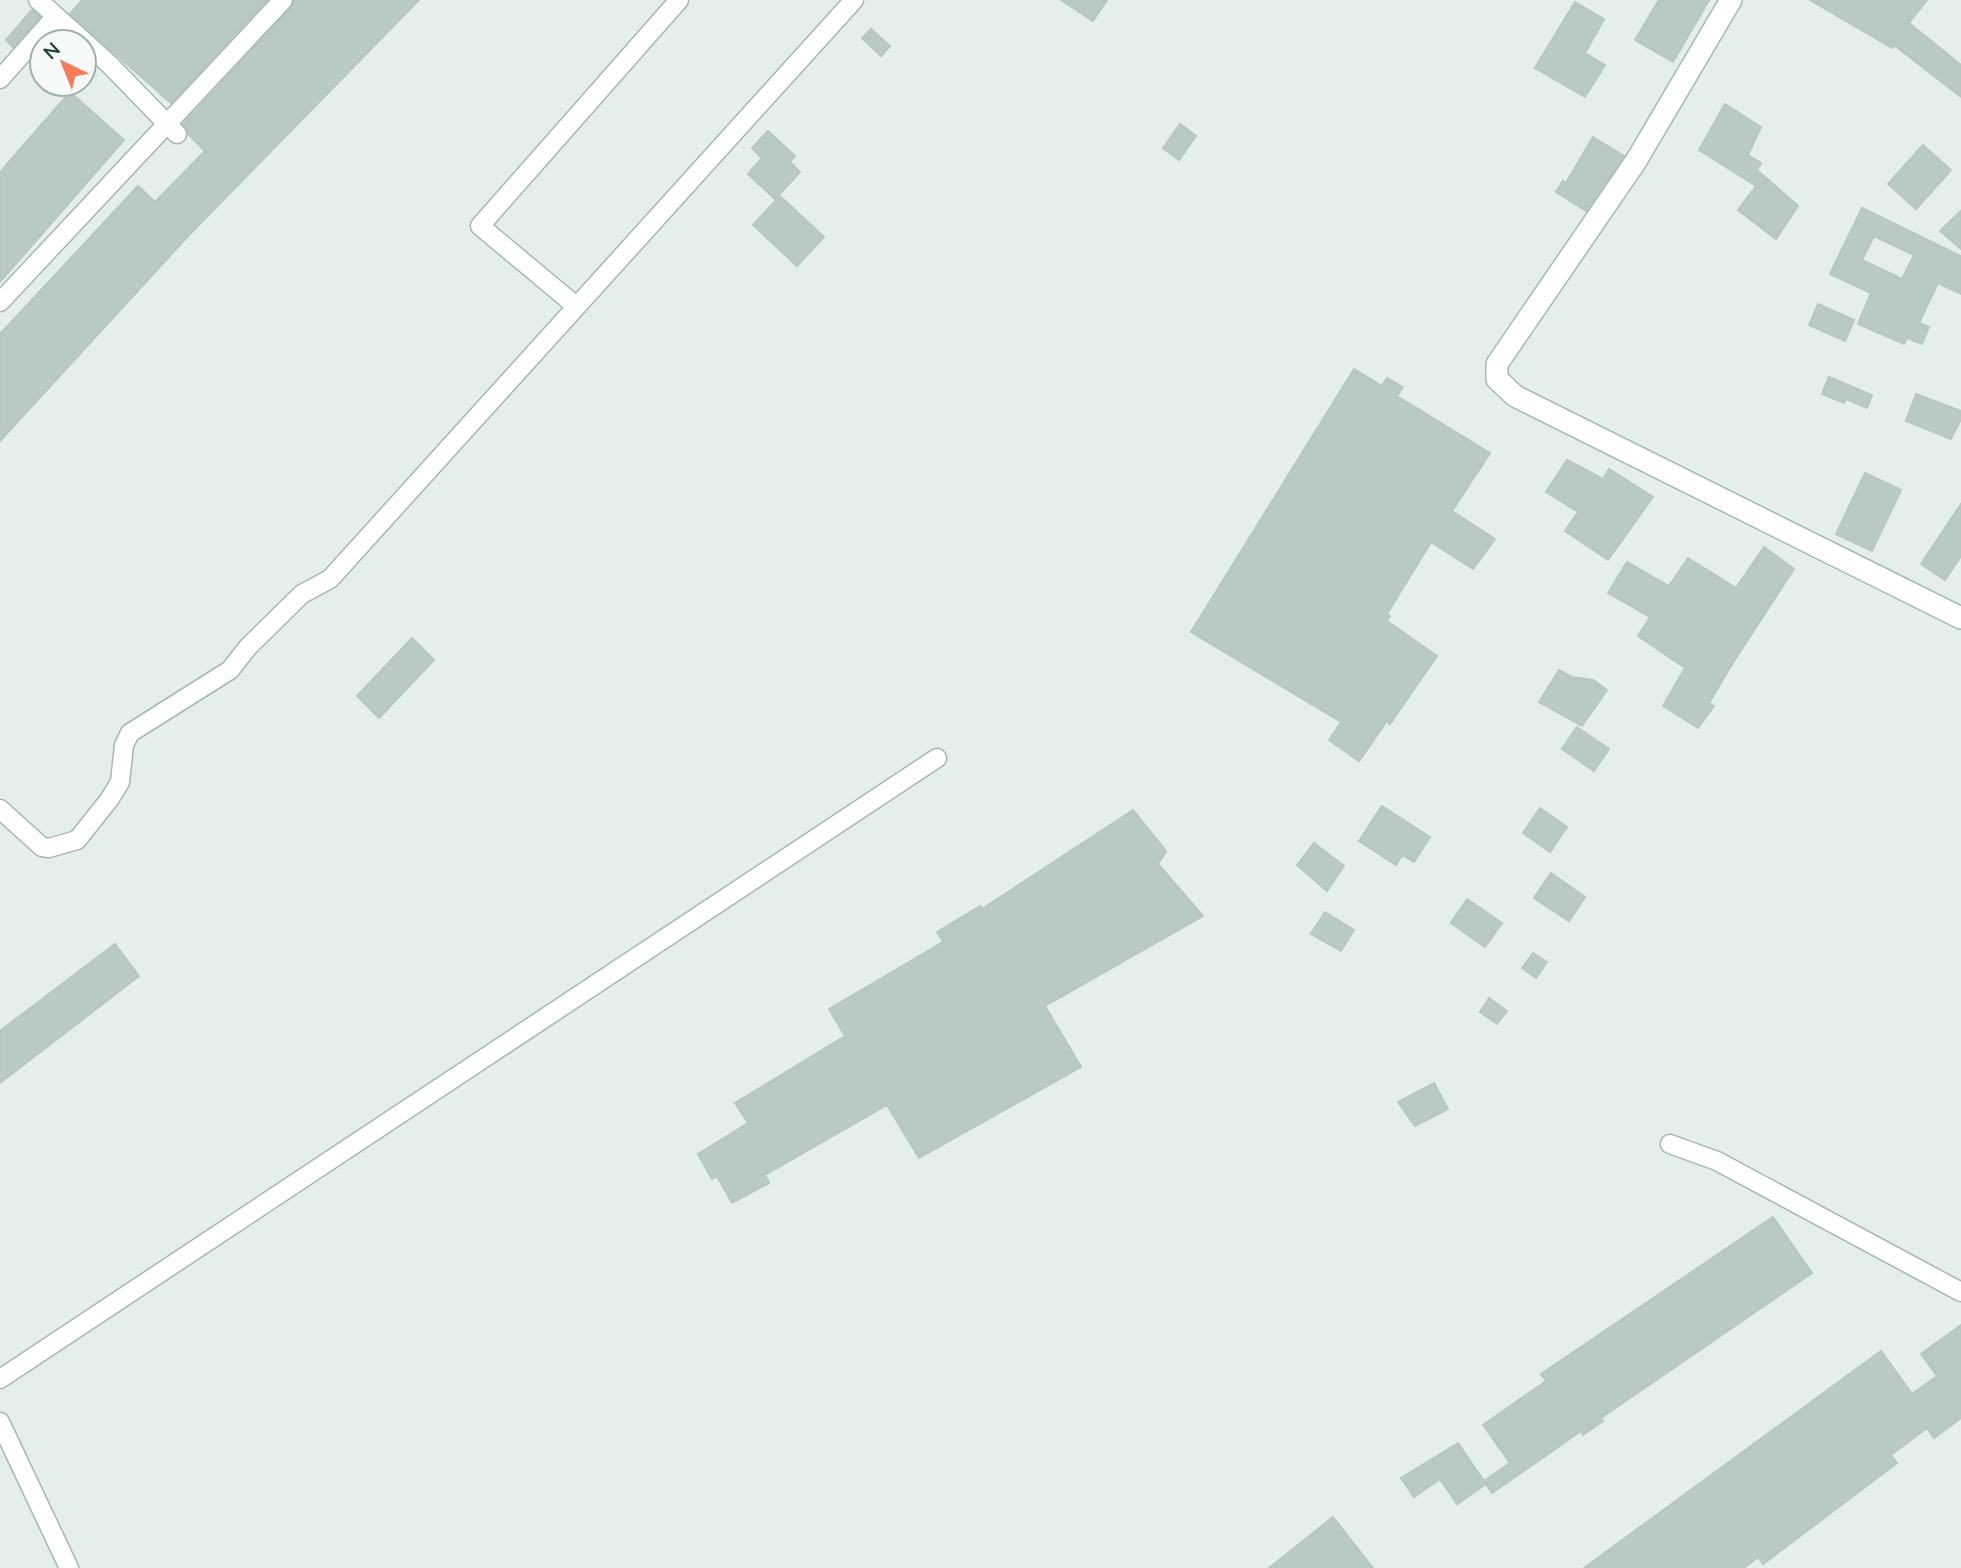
<svg xmlns="http://www.w3.org/2000/svg" width="1961" height="1568" font-family="'Nunito Sans',sans-serif">
	<rect width="100%" height="100%" fill="#e4eeea"/>
	<path fill="#b9c9c3" stroke="#b6c9c0" stroke-width="2" fill-rule="evenodd" d="M82,0H267L171,103L70,14Z
		M294,0H419L190,234L0,441V334L138,186L155,202L205,151L188,134L183,124L291,8Z
		M1061,0H1107L1093,21Z
		M1659,0H1709L1673,62L1635,40Z
		M1810,0H1927L1909,23L1961,65V97L1894,45L1892,48Z
		M1575,2L1604,19L1585,53L1605,65L1585,97L1535,68Z
		M32,10L40,17L13,47L6,40Z
		M871,29L890,46L881,56L862,38Z
		M70,92L124,140L0,282V172Z
		M1725,104L1761,127L1748,155L1761,163L1757,170L1798,206L1776,239L1738,210L1756,186L1699,150Z
		M1180,124L1196,136L1179,160L1163,148Z
		M768,131L795,156L790,162L800,172L775,199L748,174L762,158L752,148Z
		M1593,137L1624,156L1586,211L1556,192L1563,181L1566,183Z
		M1923,145L1951,170L1916,209L1888,184Z
		M780,196L824,237L797,266L753,225Z
		M1862,208L1961,256V294L1938,283L1919,323L1929,327L1922,344L1907,338L1904,344L1858,324L1871,293L1830,274ZM1874,236L1914,255L1902,279L1862,260Z
		M1961,211V249L1940,231Z
		M1818,304L1854,320L1845,341L1809,325Z
		M1354,369L1382,386L1387,378L1403,387L1397,396L1490,453L1452,511L1495,539L1473,569L1431,542L1387,614L1390,616L1387,621L1437,656L1390,724L1387,721L1359,761L1329,740L1341,722L1191,632Z
		M1829,377L1872,395L1867,408L1846,399L1844,403L1822,394Z
		M1916,394L1961,411V419L1951,439L1906,421Z
		M1567,460L1603,479L1609,469L1653,497L1608,560L1565,531L1578,512L1546,492Z
		M1865,473L1901,490L1872,551L1836,534Z
		M1961,504V556L1945,580L1921,564Z
		M1764,547L1794,569L1734,661L1709,703L1714,706L1698,728L1663,706L1685,668L1638,636L1650,617L1608,593L1627,562L1669,586L1688,558L1736,588Z
		M412,638L434,660L379,718L357,696Z
		M1559,670L1572,677L1593,680L1607,690L1582,726L1539,702Z
		M1577,727L1609,749L1594,771L1562,749Z
		M1382,806L1430,837L1414,862L1402,855L1396,865L1359,841Z
		M1540,808L1567,827L1550,852L1523,833Z
		M1133,810L1166,851L1158,864L1203,916L1045,1006L1081,1067L919,1158L887,1105L765,1175L769,1183L732,1203L717,1176L712,1179L698,1154L748,1123L735,1103L845,1036L829,1009L943,942L937,932L980,906L982,909Z
		M1314,843L1344,866L1327,891L1297,865Z
		M1551,873L1585,897L1569,921L1534,898Z
		M1467,899L1502,923L1485,947L1451,923Z
		M1325,912L1354,930L1341,951L1311,934Z
		M115,944L139,976L0,1083V1031Z
		M1533,953L1547,962L1536,978L1522,968Z
		M1489,998L1507,1011L1497,1024L1480,1012Z
		M1434,1083L1448,1109L1415,1126L1398,1102Z
		M1773,1217L1812,1273L1601,1418L1603,1421L1583,1435L1581,1431L1492,1493L1484,1481L1510,1463L1483,1425L1546,1381L1541,1374Z
		M1961,1325V1418L1934,1438L1927,1428L1891,1455L1897,1463L1763,1564L1758,1557L1744,1568H1584L1881,1351L1912,1394L1937,1376L1921,1354Z
		M1458,1443L1486,1484L1457,1504L1440,1479L1414,1497L1401,1478Z
		M1333,1517L1373,1568H1269Z"/>
	<g fill="none" stroke-linecap="round" stroke-linejoin="round">
		<defs>
			<path id="street" d="M38,0L109,64L177,134
				M0,79L56,16
				M0,302L283,0
				M576,306L480,226L679,0
				M0,809L42,847L49,848L77,840L109,800L120,782L124,745L130,733L230,670L248,647L302,594L330,579L854,0
				M1670,1144L1717,1161L1961,1292
				M0,1379L937,758
				M0,1422L69,1568"/>
			<path id="secondary" d="M1731,0L1636,161L1497,364V379L1515,396L1961,618"/>
		</defs>
		<use href="#street" stroke="#a6b7b1" stroke-width="21"/>
		<use href="#secondary" stroke="#a2bbb1" stroke-width="24"/>
		<use href="#street" stroke="#fff" stroke-width="18"/>
		<use href="#secondary" stroke="#fff" stroke-width="21"/>
	</g>
	<g transform="translate(63 63) rotate(317)"><circle r="33" fill="#f5faf8" stroke="#a1b0ab" stroke-width="2"/>
	<path d="M0-5L12 26L0 18L-12 26Z" fill="#f87b59"/>
	<text y="-10" font-size="19" font-weight="bold" text-anchor="middle" fill="#224138">N</text>
	</g>
</svg>
